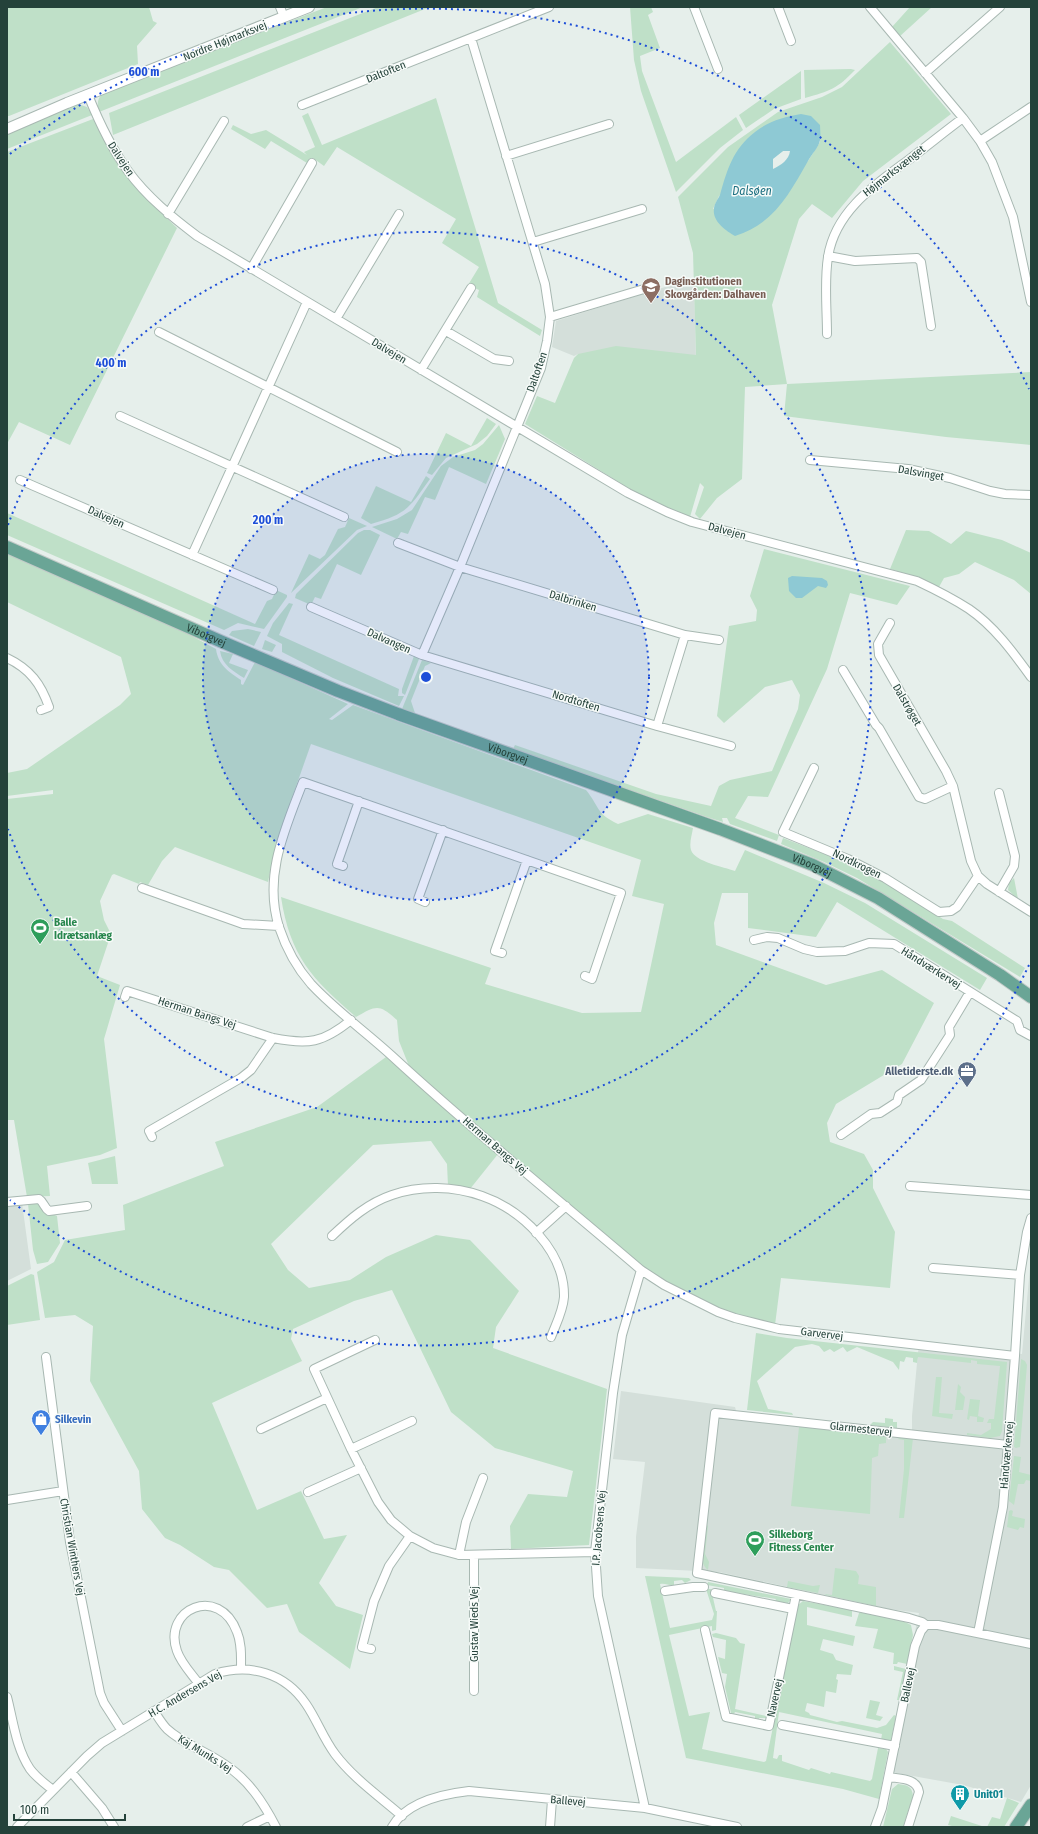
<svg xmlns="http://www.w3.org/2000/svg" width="1038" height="1834" font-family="'Fira Sans Condensed',sans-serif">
	<rect width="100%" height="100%" fill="#e6efeb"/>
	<path fill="#d4dfda" d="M694,278L696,361L578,354L574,356L552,347L556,321Z
		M22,1203L31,1269L7,1281V1205Z
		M1031,1257V1785L1021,1802L963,1785L885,1771L919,1613L889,1609L719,1572L636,1568V1537L645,1462L613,1459L621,1391L735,1407L738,1418L912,1438V1416L919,1342L1022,1354Z"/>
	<path fill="#bfe0c8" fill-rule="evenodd" d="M7,7H149L153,21L157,23L137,46L138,64L9,116H7Z
		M327,7H363L99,112C97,103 97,99 103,93Z
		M378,7H430L113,135L109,113Z
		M630,7H651L653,12L648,15L660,48L640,56L642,71L676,162L736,117L743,130L720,148L676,192L641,91L634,60Z
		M910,7H932L899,37L892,27Z
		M890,42L951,114L863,181L832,218L812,204L799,219L772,305L787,384L1031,372V445L946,437L784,416L787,384L745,387L742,479L717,498L700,519L695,514L704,487L700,483L690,517L646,499L525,424L537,396L555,403L574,358L578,354L616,346L696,355L693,253L678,197L728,147L778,112L822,97L842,87ZM820,125V142L808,161L713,209L719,196Z
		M851,69L855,70C837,89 830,91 805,98L804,70Z
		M801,71V99L774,109L746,128L739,115Z
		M436,98L498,303L542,330L540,336L477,297L479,290L468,285L479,267L442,243L456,219L337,147L324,166L313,158L307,163L271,141L265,149L231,129L233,125L251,134L266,130L307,155L304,152L315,147L302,116L308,113L322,145Z
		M78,104L87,107L92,115L7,149V134Z
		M93,119L117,164L146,198L177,228L70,445L19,422L7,444V152Z
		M487,418L496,424L487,436L477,444L446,458L432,475L427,473L446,433L471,446Z
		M499,425L505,439L486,484L449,467L435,500L425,497L408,534L401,532L397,539L372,527L397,519L412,510L441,466L453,457L475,450L483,444Z
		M426,476L430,479C409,508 407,514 371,524L361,518L376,486L411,502Z
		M7,513L255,624L267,601L272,599L276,590L287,595V597L264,629L238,623L224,630L7,535Z
		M349,518L367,526L357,530L291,593L309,554L320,559L325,555L338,529L345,527Z
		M364,530H370L380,535L361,575L337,564L321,599L315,597L311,605L295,598L296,594L358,533Z
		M906,530L929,531L951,544L966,531L1002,540L1031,553V594L1014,580L975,562L959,574L944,578L939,587L917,577L890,569Z
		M764,549L910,586L897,605L850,593L827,669L768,797L748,796L735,818L779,835L777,841L730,824L727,818H722L723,822L707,817L513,749L515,745L656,794L711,806L719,786L730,780L772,771L798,709L800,695L792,680L765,687L724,723L717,716L729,626L756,621L757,610L750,596Z
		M7,554L171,625L216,649C218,665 229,672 241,680V684L243,685L255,662L348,704L329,719L332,720L353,705L586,790C600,807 595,813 618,824L648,814L693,828C692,835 689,843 691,850C695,862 724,867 735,871L745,850L824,883L865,903L987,978L980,990L837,902L816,937L748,928V893H722L714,923L716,945L826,985L882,970L934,1003L902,1064L836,1104L827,1123L830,1142L864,1154L873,1170V1188L895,1232L890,1288L781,1278L775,1325L742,1317L716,1308L677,1289L643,1267L623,1253L409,1066L399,1041L397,1020C379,1004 377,1005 356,1017C312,979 290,956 281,897L491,968L485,984L582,1013L641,1012L664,904L632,896L641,860L311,744L276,843L268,882L175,847L162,861L148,885L140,882L139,884L114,874L112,875L100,901L104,920L111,934L97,976L120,985L104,1039L117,1148L100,1155L47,1166L50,1196L27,1197L14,1120H7V799L53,794V790L7,796V773L27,769L120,705L131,694L121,657L7,602Z
		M289,603L293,604L279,635L399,689L398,696H404L399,706L333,678L282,652V644L267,636L273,623Z
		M248,629L261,632L254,646L229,635L232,631Z
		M265,640L276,645L272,652L262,649Z
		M220,651L233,654L229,663L248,670L244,678C233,671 222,665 220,651Z
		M414,656L419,659L405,695L402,693V689Z
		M422,660L431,663L425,666L411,701L415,713L402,709Z
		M783,838L850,864L877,878L943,919L952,921L1025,968L1020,977L857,878L824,862L781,844Z
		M1014,878L1018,899L1008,890L1009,883Z
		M386,1057L498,1154L470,1189L448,1186L447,1164L431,1141L373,1145L271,1244L288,1270L309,1288L350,1280L386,1257L436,1235L470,1240L519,1291L496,1327L493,1348L607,1389L589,1545L511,1549L510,1526L528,1494L567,1497L573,1471L495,1448L451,1412L392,1290L354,1301L293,1329L291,1339L302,1361L212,1403L257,1510L301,1491L324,1539L347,1535L319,1583L336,1606L363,1615L350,1669L299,1632L287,1604L267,1608L229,1570L214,1567L180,1545L165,1538L142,1509L139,1471L90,1381L93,1326L75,1315L45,1318L37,1272L54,1262L65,1240L125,1230L123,1205L224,1166L215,1142L317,1107Z
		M115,1156L118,1184H92L88,1163Z
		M36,1203C44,1207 48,1213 57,1216L60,1243L48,1262L37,1264L33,1250L28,1204Z
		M31,1274L34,1275L40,1320L7,1325V1286Z
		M756,1333L787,1338L1007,1362L1002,1431L1000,1436L990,1438L967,1435V1433L981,1435L991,1429V1423H987L989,1419H994L1000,1366L977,1364V1361L971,1360V1363L918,1357L917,1363L913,1362V1358L906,1357L904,1362L900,1361L899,1370L893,1362L857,1347L847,1352L843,1347L834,1352L830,1349L824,1352L819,1346L812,1344L795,1347L757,1381L768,1409L792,1413L793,1415L747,1410Z
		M1021,1359L1025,1361L1027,1365L1020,1447L1016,1448L1014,1447Z
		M936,1377H942L939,1413L953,1414L952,1419L932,1416Z
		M958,1384L961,1387L960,1392L965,1397L963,1410H955Z
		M970,1399L980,1400L978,1416L984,1418L983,1422H977V1417L970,1416L969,1420L967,1419Z
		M885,1418L893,1419V1422H897V1428L870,1425L873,1422L885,1423Z
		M799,1427L886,1435V1443L879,1444L878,1456L872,1458L870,1514L791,1506Z
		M900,1437L913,1438L904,1518H899L904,1469V1440L898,1439Z
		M1014,1456L1021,1457L1019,1472L1031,1475V1481L1026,1480L1024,1484H1018L1014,1505L1009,1501Z
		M1011,1510L1013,1511L1012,1516L1025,1519L1024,1528L1020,1527L1018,1530L1007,1527L1009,1511Z
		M706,1524L708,1526L705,1554L709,1562L708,1570C696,1561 704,1537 706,1524Z
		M835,1568L856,1571L859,1576L858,1584L876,1587V1606L826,1595L825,1594L832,1595Z
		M645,1576L689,1578L691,1580L685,1583L682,1580L674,1581V1585C669,1586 666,1583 660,1584L670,1628L712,1620L714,1614L706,1589H711L716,1611H717L716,1630L712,1631V1626L669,1635L689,1716L710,1712L702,1749L764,1762L766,1761L798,1605L803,1601L852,1610V1617L807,1607V1625L855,1636L853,1646L823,1639L820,1650L833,1654L836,1660L853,1665L851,1675L837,1674L836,1679L838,1680L836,1693L826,1691L824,1707L807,1703L805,1711L809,1713L810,1715L837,1722L842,1721L877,1728L886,1725L894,1715L896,1716L891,1740L889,1741L881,1740L882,1734L779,1712L773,1758L777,1759L779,1755H782V1761L809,1770L811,1768L830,1774L831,1772L870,1781L872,1779L878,1748L886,1749L888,1752L879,1799L843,1789L686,1758Z
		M788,1581L813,1586L820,1585L818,1593L787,1587Z
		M708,1582L791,1599L788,1603L775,1601L776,1599L724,1591V1588L707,1585Z
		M863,1612L903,1621L911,1625L913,1635L907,1664L898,1662L897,1664H893L894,1653L873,1648L878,1629L855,1626L859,1613Z
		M716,1633L736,1638L740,1643L745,1644L735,1709L766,1716V1718H759V1719L755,1718V1716L735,1712L734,1714L731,1713L725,1687L727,1674L722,1673L718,1657L725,1659L726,1640L713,1637L712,1634Z
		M894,1666L906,1669L899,1700H897L903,1672L894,1670Z
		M870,1700L880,1702L876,1715L883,1717L880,1721L866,1718Z
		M898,1784C907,1785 912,1786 913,1796L903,1827H883L892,1789Z
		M1007,1798L1019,1803L1004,1827H987L992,1817L1000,1819Z
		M951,1816L985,1827H956L948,1825Z"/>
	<path fill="#8ec9d4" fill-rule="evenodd" d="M801,114L811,116L820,125C820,130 821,135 820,140C819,147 811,155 808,161C789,194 774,224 735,236C726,231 712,221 714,209C714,204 718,199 720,195C727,170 733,149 755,132C769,121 784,117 801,114ZM783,151H790C789,160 781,165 773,169V159Z
		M792,576L822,578L827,581L828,585L826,588L818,586L802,598H796L789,591L788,578Z"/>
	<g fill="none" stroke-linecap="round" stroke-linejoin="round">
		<defs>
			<path id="minor" d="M280,7L284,17
				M694,7L718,69
				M778,7L791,41
				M870,7L963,118L980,141L992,162L1013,217L1031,302
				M925,73L1000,7
				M88,95C99,122 111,148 128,171C147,197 172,217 197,236L628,493L667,512L692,522L917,581C934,589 952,598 969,609C994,626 1013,652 1031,677
				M302,105L549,7
				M980,141L1031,107
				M506,156L609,124
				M168,214L224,121
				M533,242L642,209
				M828,256L855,261L917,258L921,262L931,326
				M251,269L312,163
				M550,317L654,286
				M336,319L399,214
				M446,331L494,359L509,361
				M159,332L397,452
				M827,334C827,309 824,282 828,257C835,212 873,186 907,161C926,147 944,132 963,118
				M421,370L471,288
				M120,416L344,517
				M810,460L908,469L950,478L990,491L1005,494L1031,495
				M20,480L273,590
				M398,543L460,567L685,635L719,640
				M192,555L307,302
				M311,607L422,655L657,726L731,746
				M890,623L878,644L879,655L946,771L953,786L971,861L978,876L987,884L1031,912
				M422,655L460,567L541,368L547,341L550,317L545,284L471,38
				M7,658C30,669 41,684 49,707L41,710
				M843,670L876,725L879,728L919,797L925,799L953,786
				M657,726L685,635
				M814,768L783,832L848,859L885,878L939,912L951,911L957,907L978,876
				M343,866L337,864L359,801
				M142,888L243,924L279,926
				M999,892L1014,866L1015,856L999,793
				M425,902L418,899L443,830
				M754,940L767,937L778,938L804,949L817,952L845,951L869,943L894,944L1017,1021L1020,1030L1031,1036
				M502,953L495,951L527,860
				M585,976L592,979L621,893L303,782C285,829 263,876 279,927C286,948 296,967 311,984C335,1010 366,1032 392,1056C472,1130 558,1199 641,1270L664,1285L718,1312L735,1318L779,1329L1015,1356
				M125,997L127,991L273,1038C308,1045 323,1043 351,1020
				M841,1135L871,1114L880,1113L897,1102L899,1095L921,1080L950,1035L949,1027L970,992
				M152,1137L149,1131L241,1078L251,1070L273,1038
				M910,1186L1031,1195
				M7,1202L39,1199C44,1202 44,1208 49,1211L87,1206
				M536,1233L566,1206
				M332,1236C350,1219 368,1203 392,1195C420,1185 454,1186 482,1196C522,1210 565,1251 564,1297C563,1311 556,1324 551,1337
				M933,1268L1020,1275
				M641,1270L622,1335L613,1393L595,1552L598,1596L645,1808
				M375,1340L314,1369L351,1449L378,1502L391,1520L410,1536L433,1548L459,1555L595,1552
				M46,1357L70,1542L100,1693L104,1703L122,1731
				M261,1429L327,1398
				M351,1449L412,1421
				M308,1492L361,1468
				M7,1500L63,1491
				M459,1555L466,1522L483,1478
				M474,1556V1691
				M665,1591L693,1587H704
				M715,1593L793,1609
				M926,1625L922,1622L909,1618L697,1573L715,1413L1008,1445
				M926,1625H938L1031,1644
				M705,1630L726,1717L769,1726L796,1595
				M978,1633L1003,1507L1015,1356L1020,1275L1027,1232L1031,1218
				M371,1649L362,1647L374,1601L389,1566L410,1536
				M199,1684C191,1673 181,1663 177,1651C162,1609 219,1584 237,1632C242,1644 241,1657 241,1669
				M7,1697C13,1720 16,1748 30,1769C36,1777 45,1784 53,1790
				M154,1711C158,1717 162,1724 167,1729C183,1744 206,1751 224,1764C248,1779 263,1802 276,1827
				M782,1725L895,1746
				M71,1772L102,1808L114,1827
				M889,1777C900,1779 917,1778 919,1792L908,1827
				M17,1827L87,1756L102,1743L215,1674C250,1663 285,1673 306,1704C317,1720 323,1738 335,1754C353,1778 379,1796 402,1816
				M247,1827L270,1816
				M392,1827C406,1802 443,1794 469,1791L645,1808L737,1827
				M550,1827L552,1800
				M875,1827L882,1808L915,1646L921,1631L926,1625"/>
			<path id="tertiary" d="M7,129L67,103L309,7"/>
			<g id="primary">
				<path id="s1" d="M7,547L220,641L338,691L398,714L720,829L813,865L878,898L1000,975L1031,997"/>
				<path d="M1016,1827L1031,1805"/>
			</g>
		</defs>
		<use href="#minor" stroke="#a8b8b2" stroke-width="10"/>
		<use href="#tertiary" stroke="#a8b8b2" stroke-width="12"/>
		<use href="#primary" stroke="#c2cac8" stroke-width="14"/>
		<use href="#minor" stroke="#fff" stroke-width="8"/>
		<use href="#tertiary" stroke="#fff" stroke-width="10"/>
		<use href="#primary" stroke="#6aa596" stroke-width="12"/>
	</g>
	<circle cx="426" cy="677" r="223" fill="#1d4ed8" fill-opacity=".12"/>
	<g fill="none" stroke="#1d4ed8" stroke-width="2" stroke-dasharray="2 4">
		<circle cx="426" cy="677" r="223"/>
		<path d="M8 525A445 445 0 1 1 8 829"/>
		<path d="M1029 965A668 668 0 0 1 10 1200M10 154A668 668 0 0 1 1029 389"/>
	</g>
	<defs>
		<symbol id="school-pin" viewBox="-11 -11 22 30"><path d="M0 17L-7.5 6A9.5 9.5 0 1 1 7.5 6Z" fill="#8d6e63" stroke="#f7fbf9"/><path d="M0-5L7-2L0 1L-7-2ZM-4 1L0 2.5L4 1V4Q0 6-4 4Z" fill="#fff"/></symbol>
		<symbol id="stadium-pin" viewBox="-11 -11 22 30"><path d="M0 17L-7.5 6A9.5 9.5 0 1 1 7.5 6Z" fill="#2e9e5b" stroke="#f7fbf9"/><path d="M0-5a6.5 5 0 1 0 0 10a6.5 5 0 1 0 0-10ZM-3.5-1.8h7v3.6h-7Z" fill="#fff"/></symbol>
		<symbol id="office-pin" viewBox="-11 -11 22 30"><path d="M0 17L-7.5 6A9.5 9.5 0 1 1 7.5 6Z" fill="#5c6f8a" stroke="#f7fbf9"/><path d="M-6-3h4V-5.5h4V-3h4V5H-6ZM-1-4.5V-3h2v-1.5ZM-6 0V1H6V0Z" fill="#fff"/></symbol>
		<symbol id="shop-pin" viewBox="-11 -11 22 30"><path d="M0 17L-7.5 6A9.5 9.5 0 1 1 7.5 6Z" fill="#3f7fe0" stroke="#f7fbf9"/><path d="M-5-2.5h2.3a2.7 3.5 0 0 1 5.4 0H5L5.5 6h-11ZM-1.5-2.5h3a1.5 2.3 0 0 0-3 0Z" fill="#fff"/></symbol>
		<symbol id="building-pin" viewBox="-11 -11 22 30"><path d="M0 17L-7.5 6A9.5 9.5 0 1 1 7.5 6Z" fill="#0f9aa8" stroke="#f7fbf9"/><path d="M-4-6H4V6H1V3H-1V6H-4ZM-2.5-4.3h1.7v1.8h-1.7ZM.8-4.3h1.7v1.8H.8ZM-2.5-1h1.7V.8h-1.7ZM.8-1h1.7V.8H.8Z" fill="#fff"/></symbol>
	</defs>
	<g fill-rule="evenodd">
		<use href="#school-pin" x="640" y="276" width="22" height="30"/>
		<use href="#stadium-pin" x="29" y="917" width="22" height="30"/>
		<use href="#office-pin" x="956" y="1060" width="22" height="30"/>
		<use href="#shop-pin" x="30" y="1408" width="22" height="30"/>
		<use href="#stadium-pin" x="744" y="1529" width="22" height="30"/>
		<use href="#building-pin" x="949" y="1783" width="22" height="30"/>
	</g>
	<g text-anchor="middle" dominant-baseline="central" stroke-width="3" stroke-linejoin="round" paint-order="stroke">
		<g font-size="11" fill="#24423a" stroke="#f7fbf9">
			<text transform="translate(225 41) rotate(-22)">Nordre Højmarksvej</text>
			<text transform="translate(386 72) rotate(-22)">Daltoften</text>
			<text transform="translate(121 159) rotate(57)">Dalvejen</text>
			<text transform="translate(894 171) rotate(-38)">Højmarksvænget</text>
			<text transform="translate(389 351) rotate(31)">Dalvejen</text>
			<text transform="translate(537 372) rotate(-71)">Daltoften</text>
			<text transform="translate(921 473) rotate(10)">Dalsvinget</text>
			<text transform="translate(106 517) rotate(24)">Dalvejen</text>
			<text transform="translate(727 531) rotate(15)">Dalvejen</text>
			<text transform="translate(573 601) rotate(17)">Dalbrinken</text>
			<text stroke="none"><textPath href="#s1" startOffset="218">Viborgvej</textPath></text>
			<text transform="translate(389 641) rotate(24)">Dalvangen</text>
			<text transform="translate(576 701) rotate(17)">Nordtoften</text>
			<text transform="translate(907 705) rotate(60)">Dalstrøget</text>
			<text stroke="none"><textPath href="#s1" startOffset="542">Viborgvej</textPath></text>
			<text transform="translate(857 864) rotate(26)">Nordkrogen</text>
			<text stroke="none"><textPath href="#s1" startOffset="866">Viborgvej</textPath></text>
			<text transform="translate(931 968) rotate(32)">Håndværkervej</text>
			<text transform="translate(197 1013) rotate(18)">Herman Bangs Vej</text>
			<text transform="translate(495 1146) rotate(41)">Herman Bangs Vej</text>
			<text transform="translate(822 1334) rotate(7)">Garvervej</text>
			<text transform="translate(861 1429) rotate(6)">Glarmestervej</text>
			<text transform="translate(1007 1455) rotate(-85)">Håndværkervej</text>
			<text transform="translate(599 1528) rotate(-85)">I.P. Jacobsens Vej</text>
			<text transform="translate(72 1547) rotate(80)">Christian Winthers Vej</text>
			<text transform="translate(474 1624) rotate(-90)">Gustav Wieds Vej</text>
			<text transform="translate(908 1685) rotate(-78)">Ballevej</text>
			<text transform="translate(185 1694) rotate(-30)">H.C. Andersens Vej</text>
			<text transform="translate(775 1698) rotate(-78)">Navervej</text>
			<text transform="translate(205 1754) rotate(32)">Kaj Munks Vej</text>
			<text transform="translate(568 1801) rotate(5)">Ballevej</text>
		</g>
		<g font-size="11" font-weight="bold" fill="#785e54" stroke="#f7fbf9" text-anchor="start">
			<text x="665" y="281">Daginstitutionen<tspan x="665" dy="13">Skovgården: Dalhaven</tspan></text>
		</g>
		<g font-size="11" font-weight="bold" fill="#27864d" stroke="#f7fbf9" text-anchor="start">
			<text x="54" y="922">Balle<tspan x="54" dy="13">Idrætsanlæg</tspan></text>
			<text x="769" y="1534">Silkeborg<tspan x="769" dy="13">Fitness Center</tspan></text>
		</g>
		<g font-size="11" font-weight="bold" fill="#4e5e75" stroke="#f7fbf9" text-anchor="end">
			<text x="953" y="1071">Alletiderste.dk</text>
		</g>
		<g font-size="11" font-weight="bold" fill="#366cbe" stroke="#f7fbf9" text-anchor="start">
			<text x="55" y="1419">Silkevin</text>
		</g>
		<g font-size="11" font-weight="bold" fill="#0d838f" stroke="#f7fbf9" text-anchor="start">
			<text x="974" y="1794">Unit01</text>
		</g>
		<g font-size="12" font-style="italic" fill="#1c6f80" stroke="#f7fbf9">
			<text x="752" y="191">Dalsøen</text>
		</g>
	</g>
	<circle cx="426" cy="677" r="6" fill="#1d4ed8" stroke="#f7fbf9" stroke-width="2"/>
	<g font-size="12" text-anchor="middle" font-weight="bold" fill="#1d4ed8" stroke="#f7fbf9" stroke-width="3" stroke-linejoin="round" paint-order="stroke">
		<text x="144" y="76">600 m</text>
		<text x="111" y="367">400 m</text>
		<text x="268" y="524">200 m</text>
	</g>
	<rect width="1038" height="1834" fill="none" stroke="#24423a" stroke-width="16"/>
	<path d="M14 1814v6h111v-6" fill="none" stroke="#24423a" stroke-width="2"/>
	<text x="20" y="1814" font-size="12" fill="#24423a" stroke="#f7fbf9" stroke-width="3" paint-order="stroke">100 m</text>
</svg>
